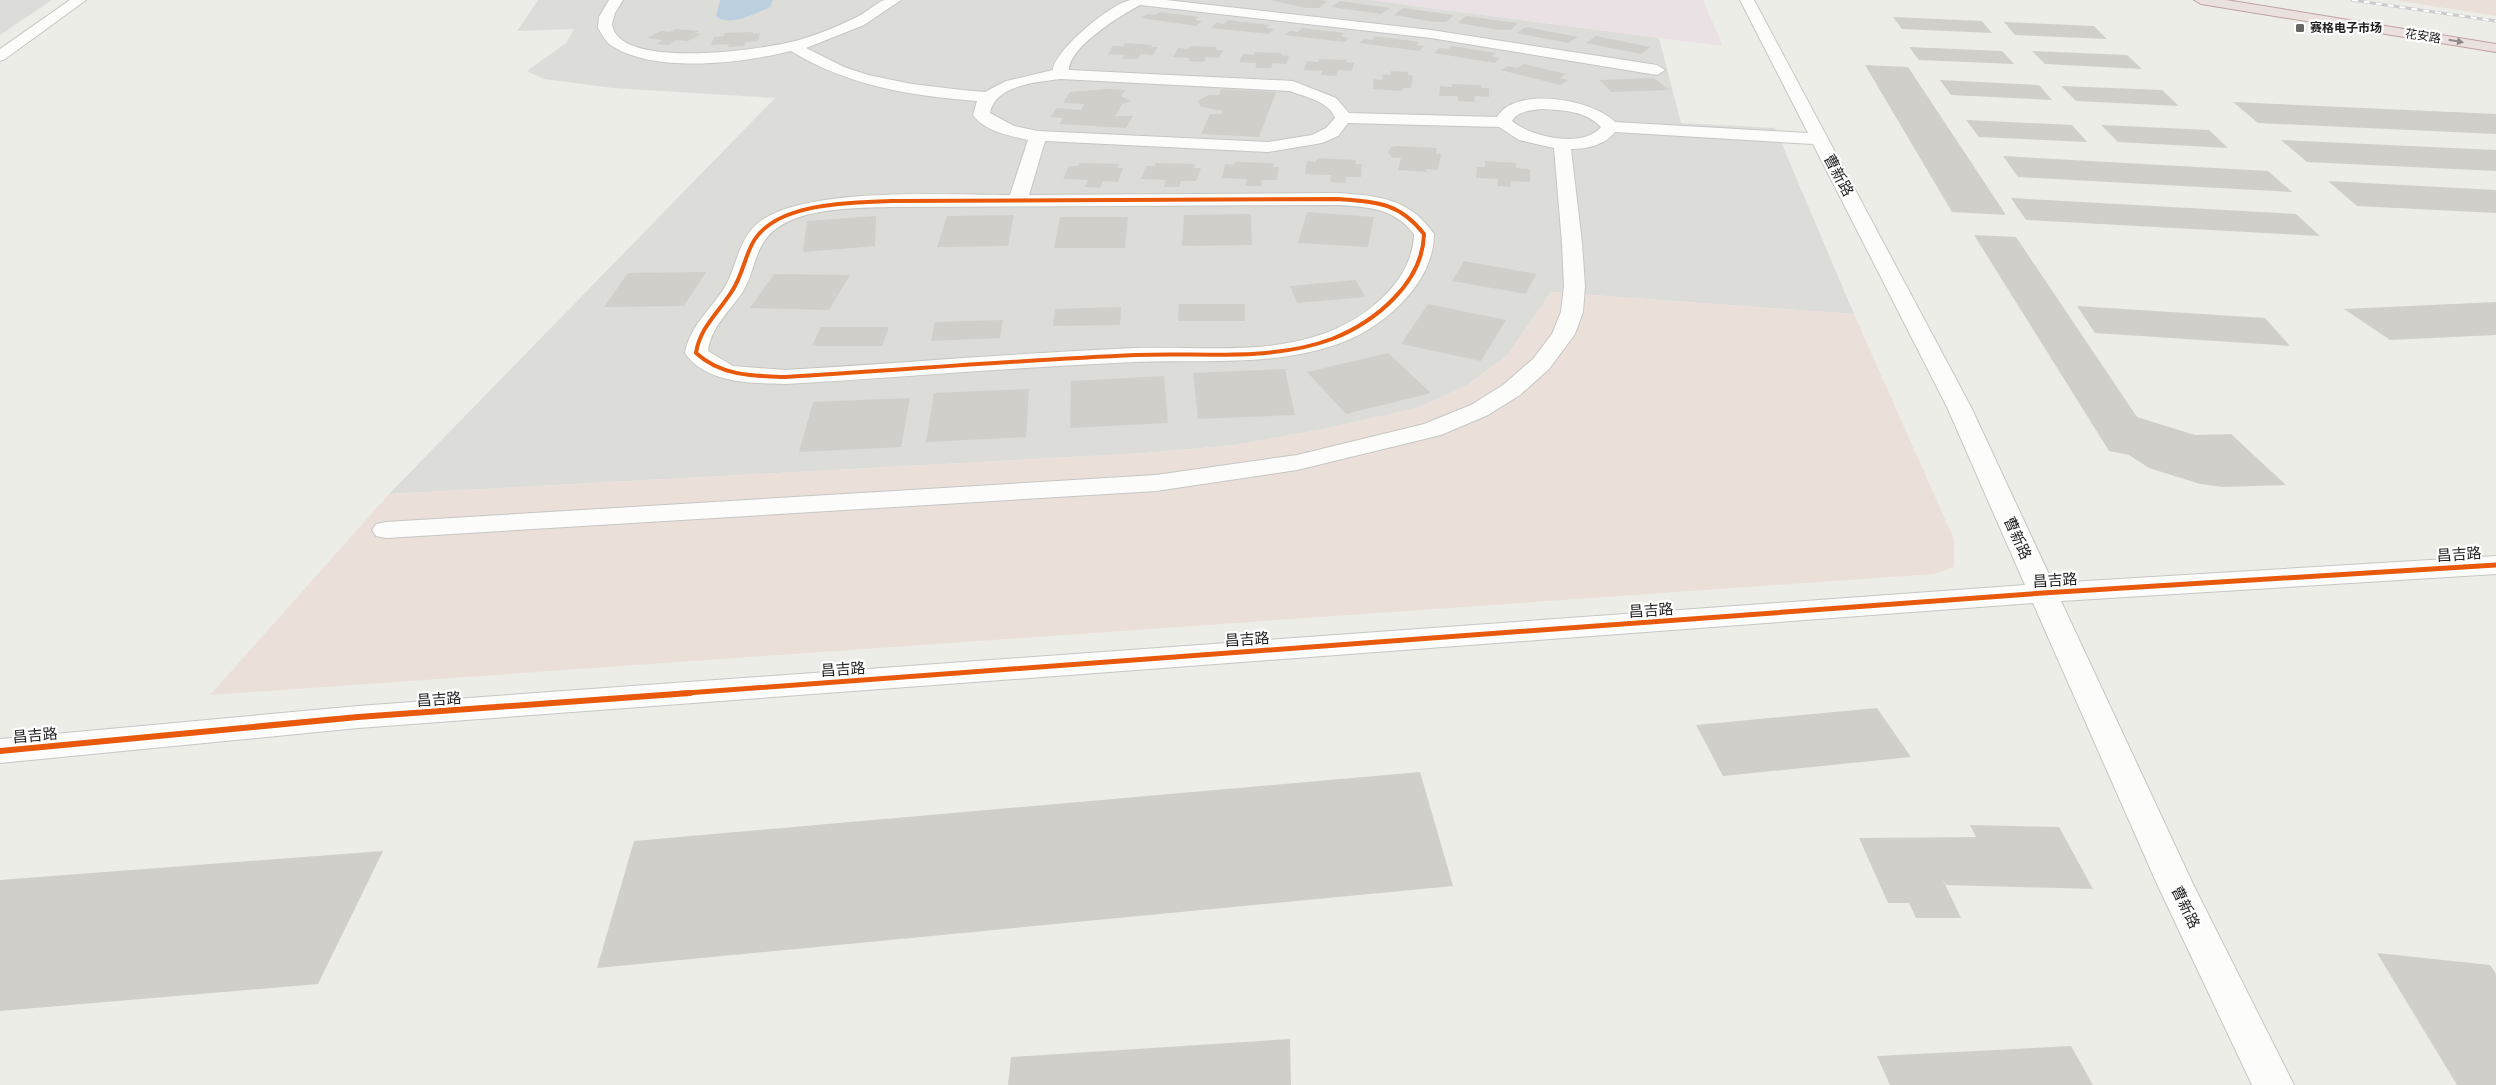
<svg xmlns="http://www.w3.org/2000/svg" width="2496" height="1085" font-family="'Public Sans','Noto Sans SC',sans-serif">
	<rect width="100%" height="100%" fill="#edede7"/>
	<path fill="#dcdcd9" d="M0,0H52L0,35Z
		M538,0H1372L1659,38L1681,123L1775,128L1854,314L1551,292L1507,356L1466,386L1417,408L1323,429L1235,445L1145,453L389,494L775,98L613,88L544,79L527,71L566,43L574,29L517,31Z"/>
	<path fill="#eae0d9" d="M2393,0H2496V16Z
		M1551,292L1854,314L1954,539V567L1934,574L210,695L389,494L1145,453L1235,445L1323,429L1417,408L1466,386L1507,356Z"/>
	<path fill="#eae1e4" d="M1372,0H1703L1723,46L1442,10Z"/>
	<path fill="#bccfdf" d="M720,0H773L770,7L766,9C751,15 732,26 716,17Z"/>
	<path fill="#d0cfca" d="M1270,0H1320L1327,1L1319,8H1307Z
		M1340,1L1390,8L1381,14L1331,7Z
		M1403,8L1454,15L1446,22H1434L1394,15Z
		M1160,12L1199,17L1195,20L1202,21L1196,26L1141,18L1147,14L1155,15Z
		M1466,16L1518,23L1511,30H1499L1458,23Z
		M1893,17L1982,21L1992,33L1902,29Z
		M1228,20L1269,25L1266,28L1274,29L1269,34L1211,28L1216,23L1224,24Z
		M2004,22L2094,26L2107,39L2015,35Z
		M1526,27L1578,37L1568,43L1516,33Z
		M1302,28L1344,33L1341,36L1349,38L1344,42L1285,35L1290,31L1298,32Z
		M675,29L699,31L695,33L702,34L688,41L677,40L669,45L656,44L663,40L647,38L661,31L670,32Z
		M753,32V34L760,33L758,41L745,42L744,46L728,47L729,44L711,45L714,37L724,36L725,33Z
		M1376,36L1419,42L1416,45L1424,46L1419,51L1359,43L1364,39L1372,40Z
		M1596,36L1650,47L1641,54L1586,43Z
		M1125,43L1152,45L1151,47H1158L1153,55L1141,54L1137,59H1122L1125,55L1108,54L1113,46H1124Z
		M1189,46L1217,47L1216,50H1223L1219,58L1206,57L1204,62L1188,61L1190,58L1173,57L1178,48L1188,49Z
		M1453,46L1496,53L1492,56L1500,58L1495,63L1434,53L1440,48L1448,49Z
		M1909,47L2002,51L2014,64L1919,60Z
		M2032,51L2127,55L2142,69L2045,64Z
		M1255,52L1282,53L1281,55L1289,56L1286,64L1273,63L1271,68H1255L1257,63L1239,62L1243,54L1254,55Z
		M1319,59L1347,60L1346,62L1354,63L1352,71L1338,70L1337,76L1321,75L1322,71L1304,70L1307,61L1318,62Z
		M1524,64L1566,74L1560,78L1568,80L1560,85L1501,70L1509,66L1517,68Z
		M1865,65L1908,67L2006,215L1952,212Z
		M1391,71L1408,72V75L1413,76L1411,88H1403L1402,91L1373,89L1374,79L1382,80L1383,74L1390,75Z
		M1654,78L1669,90L1611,92L1600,80Z
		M1940,80L2039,85L2052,100L1951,95Z
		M1452,84L1481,85V88H1489V97L1475,96L1474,102L1458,101V96H1439L1440,86L1452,87Z
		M2061,86L2162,90L2179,106L2076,101Z
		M1108,89L1126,90L1121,96L1131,101L1122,104L1115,116H1133L1126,128L1059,124L1063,118L1050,117L1057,108L1081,110L1084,104L1063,103L1070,92Z
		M1221,89L1276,92L1259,137L1201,134L1210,114H1221L1223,111L1201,107L1197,101L1209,95H1219Z
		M2233,102L2496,114V134L2258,123Z
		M1966,120L2072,125L2087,142L1979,137Z
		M2101,125L2209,130L2228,148L2118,142Z
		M2281,140L2496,150V171L2307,162Z
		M1397,146L1437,148L1436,154H1441L1438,170L1427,169L1426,172L1398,170L1401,158H1393L1388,153L1391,147Z
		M2003,156L2268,171L2292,192L2018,177Z
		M1317,158L1356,160L1355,164H1362L1361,177H1346L1345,183L1330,182L1331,175L1305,174L1307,161L1316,162Z
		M1485,161L1516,163V168L1530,169V182L1511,181V187L1497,186L1498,179L1476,178L1477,167H1485Z
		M1235,162L1274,163L1273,167H1279L1277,180H1262L1261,186H1245L1247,179L1222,178L1225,164L1234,165Z
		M1080,163L1119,164L1117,168H1123L1118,182L1103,181L1100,188L1085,187L1088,180L1063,179L1069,166H1078Z
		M1156,163L1195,164L1194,168H1201L1196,181H1181L1179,187H1164L1166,180L1141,179L1146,166H1155Z
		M2328,181L2496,190V213L2357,206Z
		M2011,198L2296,214L2320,236L2026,220Z
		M1307,212L1374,217L1368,247L1298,243Z
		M1251,214L1252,245L1182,246L1184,215Z
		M1014,215L1008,246L937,247L947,216Z
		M876,216L875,246L803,252L807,221Z
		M1060,217H1128L1125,248H1054Z
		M1974,235L2016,237L2137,417L2195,435L2231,434L2286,485L2223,487L2200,484L2149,468L2129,455L2109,451Z
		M1464,261L1536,274L1526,294L1452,281Z
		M706,272L684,306L604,307L628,273Z
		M774,274L850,275L829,310L750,308Z
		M1356,280L1365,297L1297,303L1290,286Z
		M2496,302V335L2390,340L2344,309Z
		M1179,304H1245V321H1178Z
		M1428,304L1506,320L1481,361L1401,344Z
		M2077,306L2265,318L2290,346L2095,333Z
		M1121,307L1120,325L1053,326L1055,309Z
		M1003,320L1000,338L931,341L935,322Z
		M821,327H889L882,346H812Z
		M1388,353L1431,393L1346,414L1307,372Z
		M1285,369L1295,415L1198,419L1193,373Z
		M1164,376L1168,423L1070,428L1071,381Z
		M1029,389L1026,437L926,442L934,393Z
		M910,398L901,447L799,452L813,402Z
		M1877,708L1911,757L1723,776L1696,725Z
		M1420,772L1453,886L597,968L634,841Z
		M1970,825L2059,827L2093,889L1946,885L1942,878L1961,918H1916L1909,903H1888L1859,838L1976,837Z
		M383,851L318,984L0,1011V880Z
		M2377,953L2490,965L2496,974V1085H2457Z
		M1290,1039L1291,1085H1008L1011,1057Z
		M2071,1046L2093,1085H1890L1877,1056Z"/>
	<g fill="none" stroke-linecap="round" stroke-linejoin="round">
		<defs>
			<path id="minor" d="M70,0H86L5,59L0,61V49Z
				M609,0H623L615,13L612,24C617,72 772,49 802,39C822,33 841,25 859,16C867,12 877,2 885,0C890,0 896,0 901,0L864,25L806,48L844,67L868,75L912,84L962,90L985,92L1006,81L1053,70C1055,50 1111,3 1131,0C1142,0 1155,0 1166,0L1431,30L1657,65L1665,70L1657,75L1431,38L1140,5C1120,16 1070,46 1069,70L1293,81L1336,98L1349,113L1497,117C1515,85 1594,100 1615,122L1808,133L1740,0H1754L1971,407L2053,583L2496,556V574L2061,601L2193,884L2294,1085H2252L2157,884L2033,603L358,728L0,763V739L358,706L2025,585L1947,407L1813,144L1615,132C1605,145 1587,149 1571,149L1582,243L1585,286L1583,312L1575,334L1549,369L1520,395L1488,415L1441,435L1297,470L1156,491L386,538L376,536L372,530L376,524L386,522L1156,475L1297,455L1424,424L1471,405L1503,385L1533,359L1552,334L1561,312L1564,286L1562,243L1554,148L1519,140L1499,127L1348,123L1338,136L1322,143L1268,152L1045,141L1029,195L1338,193C1379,196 1409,198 1434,234C1434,284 1382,329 1338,344C1272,367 1203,359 1135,362C1019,367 902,377 785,384C752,383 706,384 685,353C690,325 712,309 726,285C737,265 739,238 759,222C807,186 949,195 1010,195L1028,140C1010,136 984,131 973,115L977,101C912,96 848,86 791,51C742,63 656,74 612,46C606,43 602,34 598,28L599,17ZM1061,79L1290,91C1305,97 1329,101 1335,118L1326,128L1312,135L1268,142L1038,131L1014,126L990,113C995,85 1037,82 1061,79ZM1542,109C1563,110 1586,111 1601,127C1583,149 1531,137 1512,121C1517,111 1532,110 1542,109ZM1338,205C1369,207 1394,208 1414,234C1413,282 1365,319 1323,334C1264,355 1197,346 1135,348C1018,353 902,363 785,370L733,366L708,351C711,327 729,312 742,293C753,276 754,255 765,240C788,207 854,208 891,207Z"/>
			<path id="highway" d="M2194,0H2226L2496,44V52L2201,4Z"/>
		</defs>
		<use href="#minor" stroke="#c6c6c3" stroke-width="2"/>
		<use href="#highway" stroke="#c1a1a0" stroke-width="2"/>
		<use href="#minor" fill="#fcfcfb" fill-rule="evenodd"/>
		<use href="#highway" fill="#eae0de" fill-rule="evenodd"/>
		<defs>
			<path id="rail" d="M2352,0L2496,21"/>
		</defs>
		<use href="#rail" stroke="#cbcbca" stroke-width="3"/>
		<use href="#rail" stroke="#fff" stroke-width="2" stroke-dasharray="6" stroke-linecap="butt"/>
		<defs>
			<path id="cycleway-far2" d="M1338,199C1376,202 1399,202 1424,234C1423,283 1375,322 1332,339C1270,362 1201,352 1136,355C1019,360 902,370 785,377C753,376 721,376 696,353C700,327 719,312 732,291C743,275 745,254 755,239C780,202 851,203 891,201Z"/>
			<path id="cycleway-far1" d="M673,694L2043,593L2496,565"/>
			<path id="cycleway" d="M0,751L358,717L690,693"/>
		</defs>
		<use href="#cycleway-far2" stroke="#fff" stroke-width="6"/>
		<use href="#cycleway-far1" stroke="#fff" stroke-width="8"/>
		<use href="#cycleway" stroke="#fff" stroke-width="9"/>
		<use href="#cycleway-far2" stroke="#e8590c" stroke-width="4"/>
		<use href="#cycleway-far1" stroke="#e8590c" stroke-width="5"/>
		<use href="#cycleway" stroke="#e8590c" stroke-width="6"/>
	</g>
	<defs><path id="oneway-solid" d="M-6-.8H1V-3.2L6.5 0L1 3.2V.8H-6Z" transform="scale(1.25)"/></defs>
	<use fill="#8f8988" href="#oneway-solid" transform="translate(2456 41) rotate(10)"/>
	<rect fill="#676765" stroke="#fff" stroke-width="2" x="2295" y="23" width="10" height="10" rx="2.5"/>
	<g text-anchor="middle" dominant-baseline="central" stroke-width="4.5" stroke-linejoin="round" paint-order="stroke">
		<g font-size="12" font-weight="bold" fill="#1f1f1f" stroke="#fff" text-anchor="start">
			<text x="2310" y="28">赛格电子市场</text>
		</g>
		<g font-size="12" fill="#1f1f1f" stroke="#fff">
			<text transform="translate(2423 36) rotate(9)">花安路</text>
		</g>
		<g font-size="15" fill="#1f1f1f" stroke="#fff">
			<text transform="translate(1839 175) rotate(62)">曹新路</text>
			<text transform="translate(2018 538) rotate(66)">曹新路</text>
			<text transform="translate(2459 554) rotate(-4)">昌吉路</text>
			<text transform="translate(2055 580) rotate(-4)">昌吉路</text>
			<text transform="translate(1651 610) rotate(-4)">昌吉路</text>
			<text transform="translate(1247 639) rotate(-4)">昌吉路</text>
			<text transform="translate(843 669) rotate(-4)">昌吉路</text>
			<text transform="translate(439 699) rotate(-4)">昌吉路</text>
			<text transform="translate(35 735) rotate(-5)">昌吉路</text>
			<text transform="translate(2186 907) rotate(64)">曹新路</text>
		</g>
	</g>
</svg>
